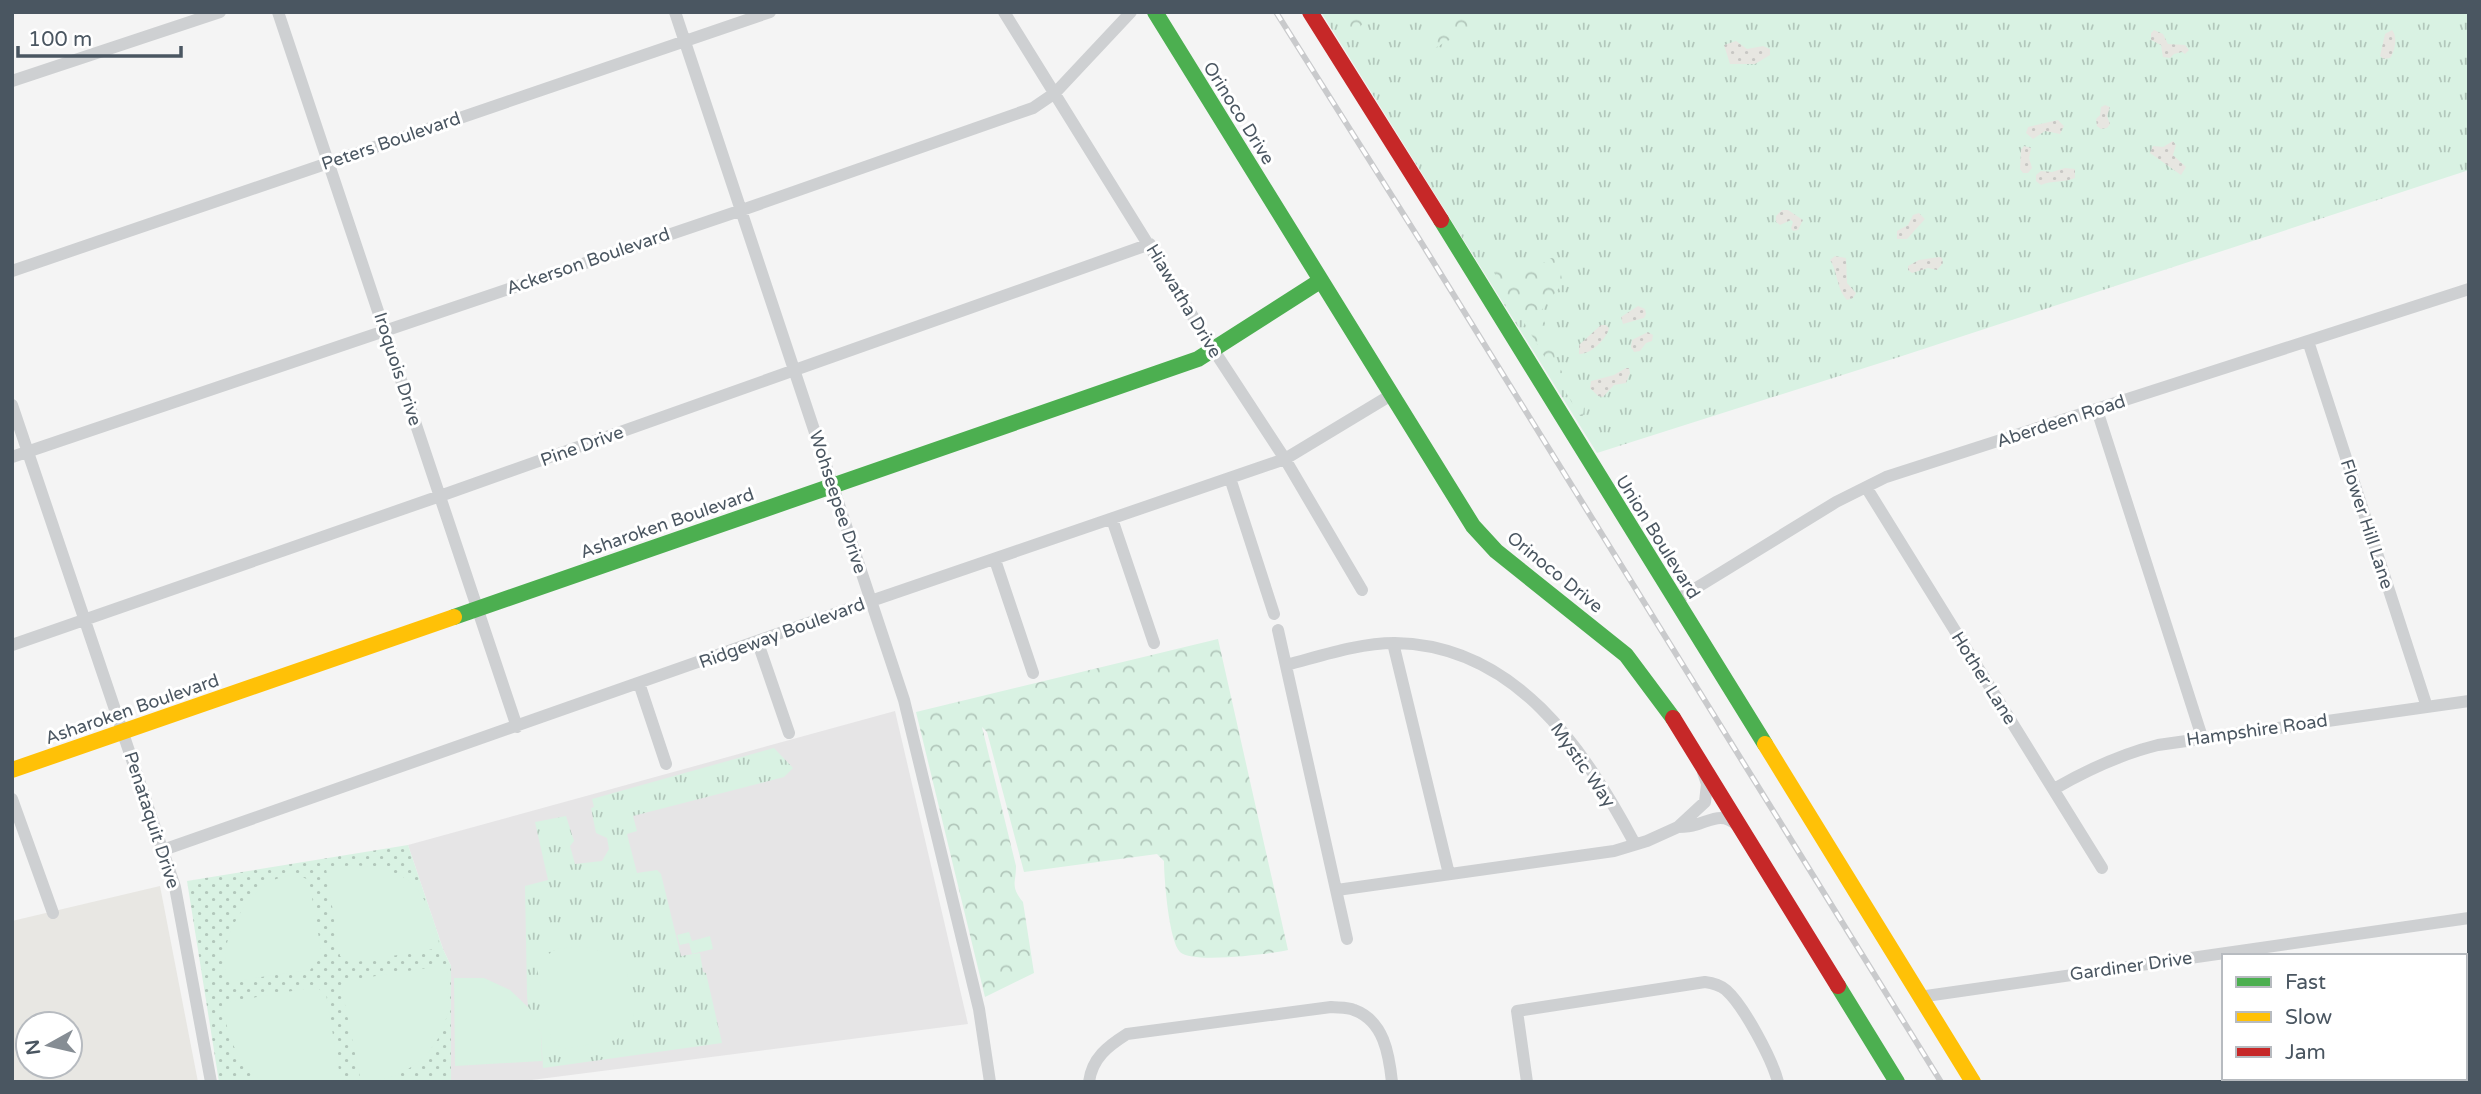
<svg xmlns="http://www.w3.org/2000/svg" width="2481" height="1094" font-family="'Varela Round',sans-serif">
	<defs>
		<pattern id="grass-tufts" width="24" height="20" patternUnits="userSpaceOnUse" patternTransform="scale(1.75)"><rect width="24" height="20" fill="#d9f2e3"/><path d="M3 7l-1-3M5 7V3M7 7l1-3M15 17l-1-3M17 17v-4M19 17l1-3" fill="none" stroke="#b2c7bb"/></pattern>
		<pattern id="forest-crowns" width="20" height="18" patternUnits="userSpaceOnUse" patternTransform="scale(1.75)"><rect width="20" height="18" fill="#d9f2e3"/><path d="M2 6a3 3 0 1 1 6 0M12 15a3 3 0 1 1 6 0" fill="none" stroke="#b2c7bb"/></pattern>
		<pattern id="sand-dots" width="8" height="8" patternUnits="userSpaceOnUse" patternTransform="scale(1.75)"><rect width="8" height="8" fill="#e7e6e1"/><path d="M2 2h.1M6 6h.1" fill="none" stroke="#c8c7c4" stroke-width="1.8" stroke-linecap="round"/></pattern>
		<pattern id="park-dots" width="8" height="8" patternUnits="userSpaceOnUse" patternTransform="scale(1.75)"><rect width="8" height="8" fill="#d9f2e3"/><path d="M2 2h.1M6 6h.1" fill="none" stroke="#b2c7bb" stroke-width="1.8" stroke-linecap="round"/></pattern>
	</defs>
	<rect width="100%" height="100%" fill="#f4f4f4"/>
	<path fill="#e8e7e3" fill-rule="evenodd" d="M160,886L198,1082H12V921ZM28,1024H70V1066H28Z"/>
	<path fill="#e6e5e6" d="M895,711L968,1024L516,1082H451V966L443,949L408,845Z"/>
	<path fill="url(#grass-tufts)" d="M1321,12H2469V170L1899,357L1597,453Z
		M774,748L793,768L784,777L633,816L637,831L627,834L637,873L657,870L661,874L681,956L700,953L703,972L706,973L722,1043L543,1068L541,1034L528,1007L527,994L525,886L548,880L535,822L566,816L574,841L570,846L575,864L602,861L609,849L607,838L596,833L591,808L594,807L592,799Z"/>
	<path fill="url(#forest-crowns)" d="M1332,12H1368C1364,23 1359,32 1347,35Z
		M1435,12H1488L1478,34L1453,38L1433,49L1425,47L1424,39L1440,27L1439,18Z
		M1551,258L1557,259L1563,283L1540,312L1552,339L1555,358L1567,382L1584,407L1583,416H1580L1492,269L1491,263C1512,254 1515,283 1551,258Z
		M1218,639L1288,950C1270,954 1193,964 1180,952C1169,941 1164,879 1164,861L1157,854L1024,872L987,732L982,727L1016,866C1016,884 1010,886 1023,902L1034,973L985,997L916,712Z"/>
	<path fill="url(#sand-dots)" d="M2154,30L2163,34L2168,44L2185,45L2189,50L2185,54L2182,52L2174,54L2170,58L2163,57L2161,45L2151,40V33Z
		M2392,30C2398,37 2395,51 2390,58L2384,59L2380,56L2385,34Z
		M1736,41L1747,49L1763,46L1770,49V55L1755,64H1730L1724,45Z
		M2105,105L2110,107L2107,116L2110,124L2107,128L2101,129L2097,126L2096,119L2100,115L2101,107Z
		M2058,120L2064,126L2060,134L2045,131L2033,139L2026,133L2028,127Z
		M2173,141L2176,145L2173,155L2186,167L2181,175L2150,153L2153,146L2163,147Z
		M2024,146L2031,148L2029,158L2032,168L2028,173H2023L2020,169L2021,150Z
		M2065,168L2075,169V178C2064,183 2052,180 2041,185L2036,181V175L2041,171L2052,172Z
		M1782,210H1788L1803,220L1798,230L1793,231L1791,228L1793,222L1791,220L1780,225L1776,222V216Z
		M1919,213L1925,219L1907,239H1897V231L1908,225L1913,215Z
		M1835,256L1846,258L1847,283L1856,293L1853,298L1847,300C1836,288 1838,272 1830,260Z
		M1939,257L1942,258L1943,263L1937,270L1928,268L1912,273L1908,270V266L1919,260Z
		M1638,306L1645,309L1646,314L1644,318L1623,324L1621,317Z
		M1601,325H1606L1609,328C1607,339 1590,355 1579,354V345Z
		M1648,332L1653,335L1652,341L1646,343L1640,351L1634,352L1631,347L1632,340Z
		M1626,368H1629L1630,373L1626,383L1614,385L1603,397L1598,396L1590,388L1591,381L1614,375Z"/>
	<path fill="url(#park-dots)" d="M408,845L443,949L451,966V1082H219L187,881Z"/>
	<path fill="#d9f2e3" d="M355,865C369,867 390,869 403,877C427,892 435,922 440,948L350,963L340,956L326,868Z
		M295,874L309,880L322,956L310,970L227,982C225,968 224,953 228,939C235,917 253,890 274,880C280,877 288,876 295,874Z
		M689,932L692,941L710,936L713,949L692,954L689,943L680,945L677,935Z
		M582,946L605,952L625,969L635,995L633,1020L617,1040L562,1049L551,1039L536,963L556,949Z
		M447,965C448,982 451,1003 446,1019C436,1057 400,1082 361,1082L342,990L350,980Z
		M454,978H484L510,990L530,1009L541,1034L542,1061L455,1066Z
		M316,987L326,994L341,1082C327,1082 274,1085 265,1081C237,1071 226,1028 222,1003Z"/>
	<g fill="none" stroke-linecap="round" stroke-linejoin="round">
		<path stroke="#ced0d2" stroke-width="12" d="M278,12L517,727
			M675,12L904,700L979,1009L990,1082
			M1004,12L1213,349L1285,459L1362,590
			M12,81L220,12
			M12,271L770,12
			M2308,341L2427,707
			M12,405L175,887L211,1082
			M2097,410L2202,737
			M12,457L742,210L1033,108L1055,93L1131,12
			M1230,478L1274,614
			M1866,487L2102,868
			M1112,519L1154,643
			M995,560L1033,673
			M1675,601L1836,502L1886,477L2469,289
			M1278,630L1347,939
			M758,643L789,733
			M1393,643L1449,874
			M12,645L440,496L1150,244
			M1286,665C1321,656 1358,643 1395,643C1516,645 1584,749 1635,844
			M639,683L666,764
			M1703,772L1707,784L1705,802L1678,827C1684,827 1690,827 1695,825C1712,820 1722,812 1737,825
			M2054,789C2087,770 2121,754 2158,745L2469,701
			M12,799L53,913
			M163,850L871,601L1285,459L1391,395
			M1337,890L1614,851L1647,841L1678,827
			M1919,997L2469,918
			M1089,1082C1092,1058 1108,1046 1127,1034L1331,1007C1338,1008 1347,1007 1354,1010C1384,1021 1389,1054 1392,1082
			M1527,1082L1517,1011L1705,982C1713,983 1720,985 1726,990C1744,1006 1772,1059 1778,1082"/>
		<path stroke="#4caf50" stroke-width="16" d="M1155,12L1473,526L1496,551L1626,655L1673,718
			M1441,220L1765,744
			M454,617L1198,359L1320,281
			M1838,986L1897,1082"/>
		<path stroke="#ffc107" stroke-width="16" d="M1765,744L1973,1082
			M12,770L454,617"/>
		<path stroke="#c62828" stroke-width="16" d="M1310,12L1441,220
			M1673,718L1838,986"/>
		<defs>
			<path id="rail" d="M1276,12L1421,242L1941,1082"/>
		</defs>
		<use href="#rail" stroke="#c9cacc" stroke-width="6"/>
		<use href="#rail" stroke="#fff" stroke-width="3.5" stroke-dasharray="10" stroke-linecap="butt"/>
	</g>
	<g text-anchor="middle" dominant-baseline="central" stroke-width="6" stroke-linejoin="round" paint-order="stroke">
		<g font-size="18" fill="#4a5661" stroke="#fff">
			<text transform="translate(1239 113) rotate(58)">Orinoco Drive</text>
			<text transform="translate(391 141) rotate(-19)">Peters Boulevard</text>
			<text transform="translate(588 261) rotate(-19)">Ackerson Boulevard</text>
			<text transform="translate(1184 301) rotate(59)">Hiawatha Drive</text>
			<text transform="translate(398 369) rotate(72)">Iroquois Drive</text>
			<text transform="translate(2061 421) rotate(-18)">Aberdeen Road</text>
			<text transform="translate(582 446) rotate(-20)">Pine Drive</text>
			<text transform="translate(838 502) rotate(72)">Wohseepee Drive</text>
			<text transform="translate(667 523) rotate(-19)">Asharoken Boulevard</text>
			<text transform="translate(2367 524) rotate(72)">Flower Hill Lane</text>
			<text transform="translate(1658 537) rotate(58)">Union Boulevard</text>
			<text transform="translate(1555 572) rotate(39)">Orinoco Drive</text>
			<text transform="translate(782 633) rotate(-20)">Ridgeway Boulevard</text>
			<text transform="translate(1984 678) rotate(58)">Hother Lane</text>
			<text transform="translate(132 709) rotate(-19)">Asharoken Boulevard</text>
			<text transform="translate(2257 730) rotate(-8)">Hampshire Road</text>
			<text transform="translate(1583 765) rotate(55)">Mystic Way</text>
			<text transform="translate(152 820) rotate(72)">Penataquit Drive</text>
			<text transform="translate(2131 966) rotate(-8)">Gardiner Drive</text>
		</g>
	</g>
	<rect width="2481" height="1094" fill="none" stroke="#4a5661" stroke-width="28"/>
	<rect x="2222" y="954" width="245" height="126" fill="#ffffff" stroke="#b7bbc0" stroke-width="2"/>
	<rect x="2236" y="977" width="35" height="10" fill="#4caf50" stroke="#b7bbc0" stroke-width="2"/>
	<text x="2285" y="989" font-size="21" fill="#4a5661">Fast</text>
	<rect x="2236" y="1012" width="35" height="10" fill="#ffc107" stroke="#b7bbc0" stroke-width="2"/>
	<text x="2285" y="1024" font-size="21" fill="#4a5661">Slow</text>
	<rect x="2236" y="1047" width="35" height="10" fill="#c62828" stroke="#b7bbc0" stroke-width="2"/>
	<text x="2285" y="1059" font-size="21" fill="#4a5661">Jam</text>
	<g transform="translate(49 1045) rotate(262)"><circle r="33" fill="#ffffff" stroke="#b7bbc0" stroke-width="2"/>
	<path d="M0-5L12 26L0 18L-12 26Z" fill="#868d94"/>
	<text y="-10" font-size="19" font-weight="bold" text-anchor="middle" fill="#4a5661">N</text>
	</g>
	<path d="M18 46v10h163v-10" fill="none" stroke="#4a5661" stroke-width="3.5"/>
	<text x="28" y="46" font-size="21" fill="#4a5661" stroke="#ffffff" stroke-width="5" paint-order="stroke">100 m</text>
</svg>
